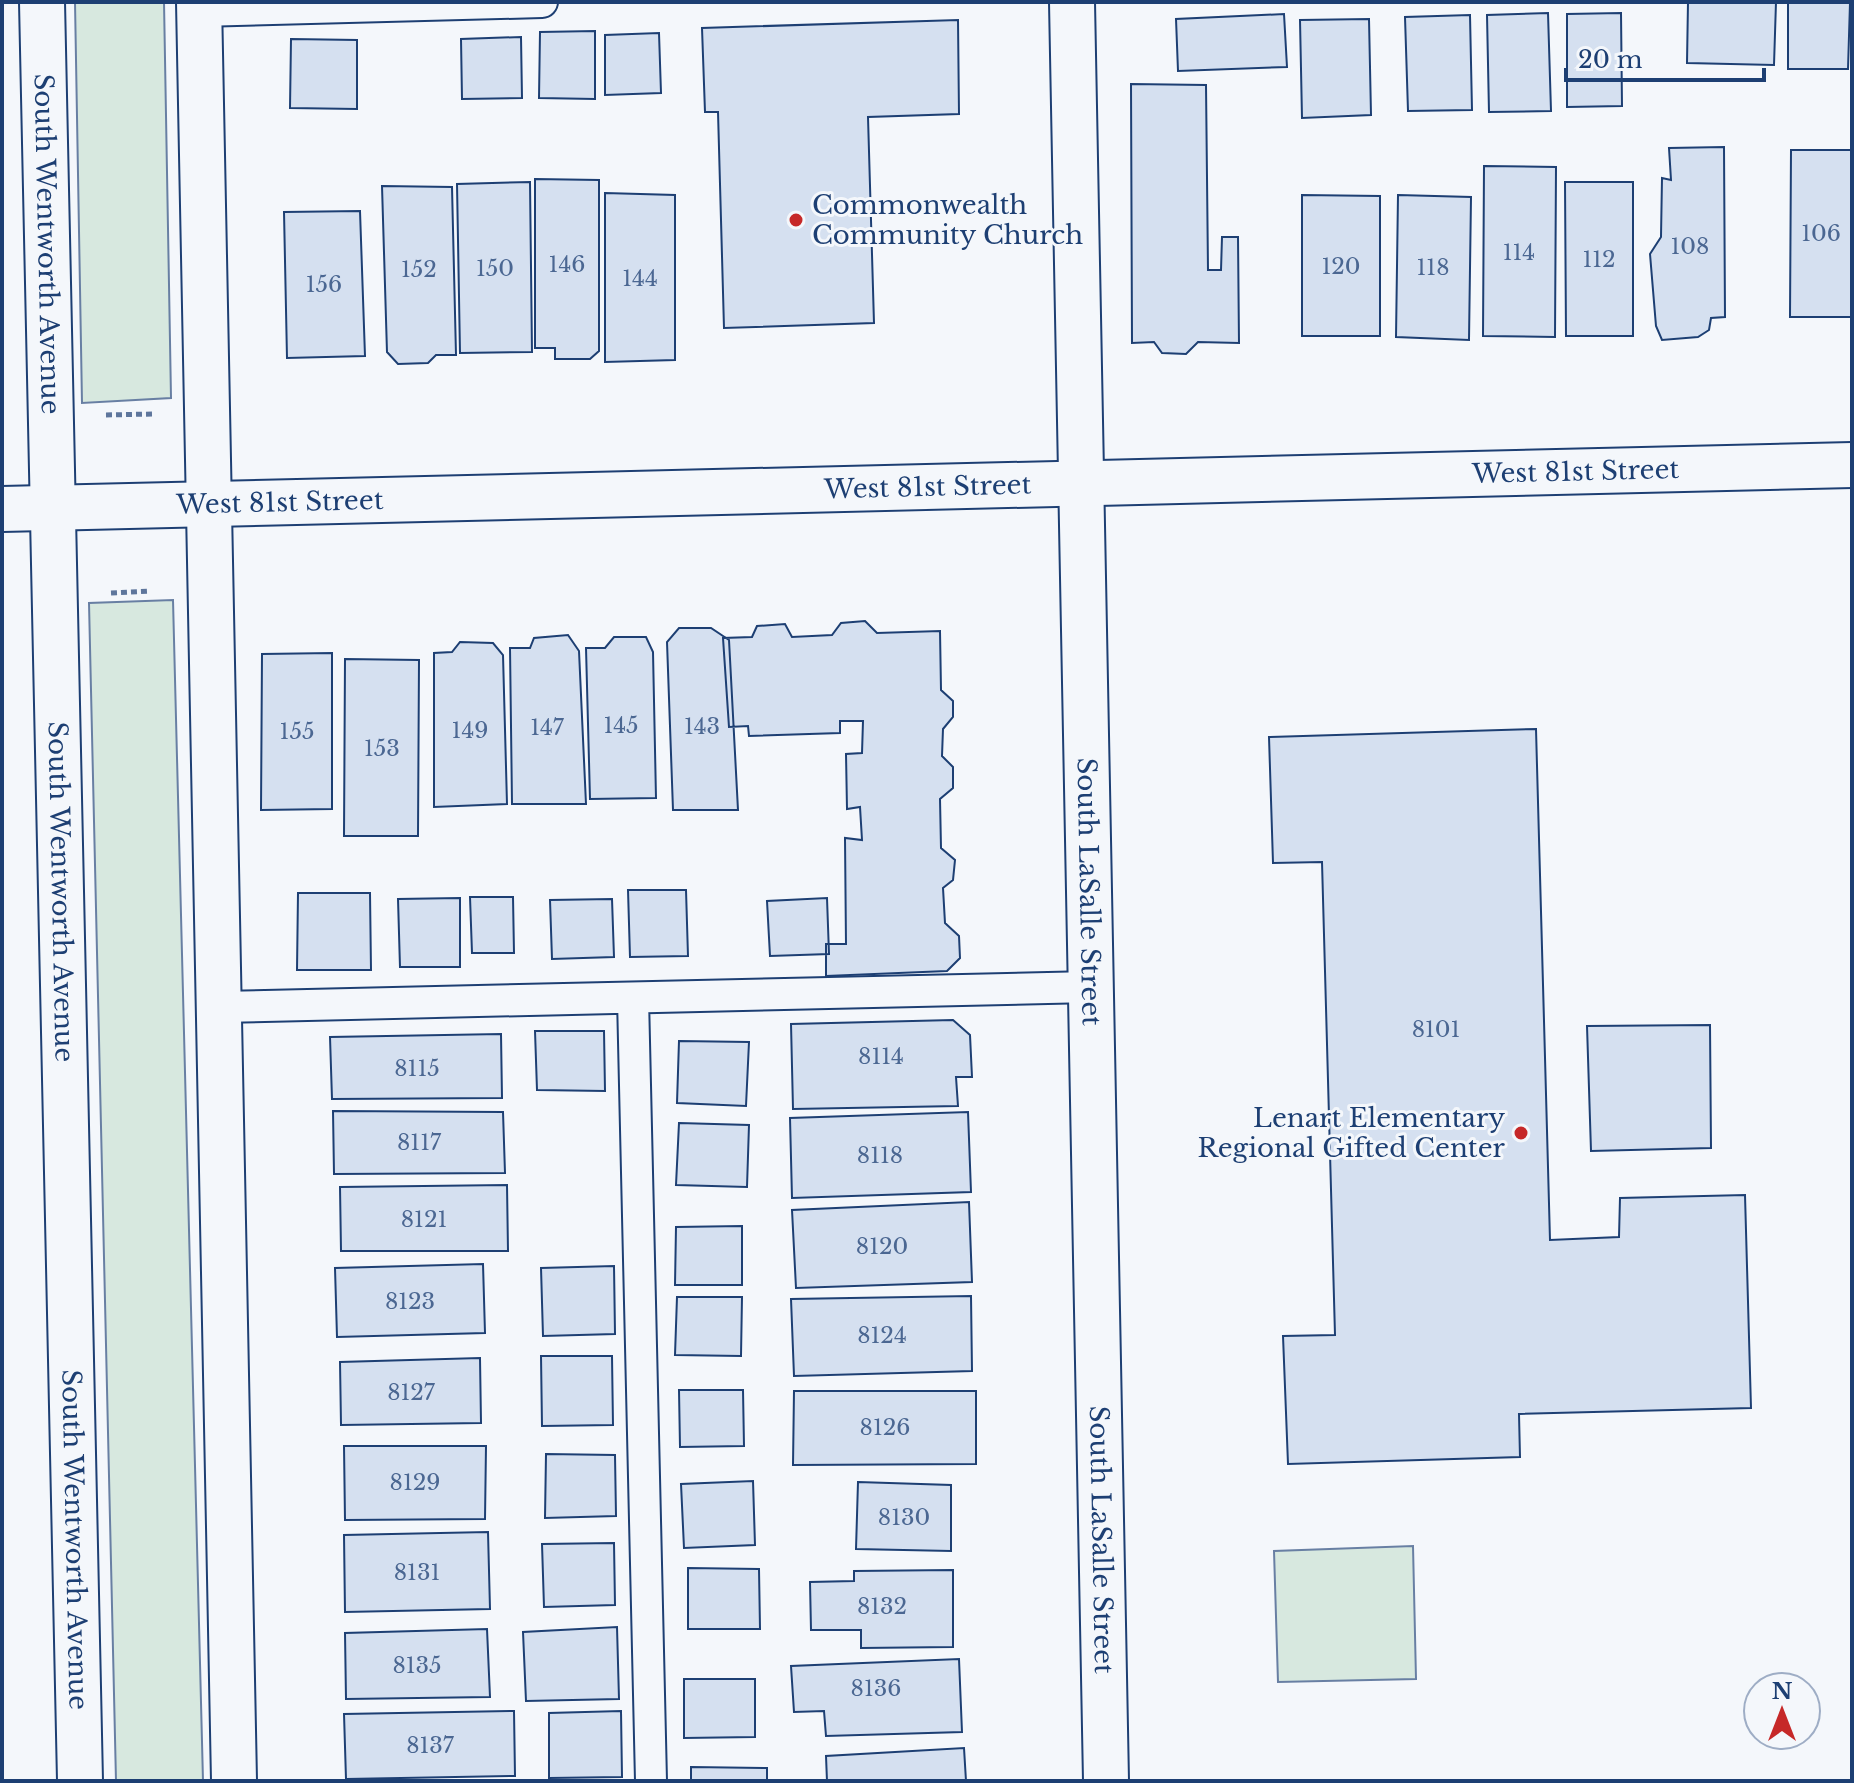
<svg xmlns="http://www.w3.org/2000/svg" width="1854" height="1783" font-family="'Libre Baskerville',serif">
	<rect width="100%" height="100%" fill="#f4f7fb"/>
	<path fill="#d7e8df" stroke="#687fa3" stroke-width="2" d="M75,2H164L171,398L82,403Z
		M173,600L203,1781H116L89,603Z
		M1413,1546L1416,1679L1278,1682L1274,1551Z"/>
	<path fill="#d5e0f0" stroke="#1d3f73" stroke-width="2" d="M1688,2H1776L1774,65L1687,63Z
		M1788,3H1850L1848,69H1788Z
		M1548,13L1551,111L1489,112L1487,15Z
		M1621,13L1622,106L1567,107V14Z
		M1284,14L1287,67L1178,71L1176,19Z
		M1470,15L1472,110L1408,111L1405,17Z
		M1369,19L1371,115L1302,118L1300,20Z
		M958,20L959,114L868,117L874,323L724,328L718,112H705L702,28Z
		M595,31V99L539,98L540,32Z
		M659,33L661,93L605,95V35Z
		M521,37L522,98L462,99L461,39Z
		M291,39L357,40V109L290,108Z
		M1131,84L1206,85L1208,270H1221L1222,237H1238L1239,343L1198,342L1186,354L1162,353L1154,342L1132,343Z
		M1724,147L1725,317L1711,318L1709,330L1698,337L1662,340L1656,326L1650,254L1661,237L1662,178L1671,180L1669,148Z
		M1791,150H1852V317H1790Z
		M1484,166L1556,167L1555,337L1483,336Z
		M535,179L599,180V351L590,359H555V348H535Z
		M530,182L532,352L460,353L457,184Z
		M1565,182H1633V336H1566Z
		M382,186L452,187L456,355H436L428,363L398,364L387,352Z
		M605,193L675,195V360L605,362Z
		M1302,195L1380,196V336H1302Z
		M1398,195L1471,197L1469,340L1396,337Z
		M360,211L365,356L287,358L284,212Z
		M865,621L877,633L940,631L941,690L953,701V717L943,729L942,756L953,767V788L940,799L941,848L955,860L953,880L943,888L945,923L959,936L960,958L947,971L826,976V944H846L845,838L862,840L860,807L847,809L846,754L862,753L863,721H840V733L749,736L748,726L729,727L723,638L752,637L757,626L785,624L792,637L832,635L841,623Z
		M679,628H711L729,640L738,810H673L667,642Z
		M568,635L579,651L586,804H512L510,648H530L534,638Z
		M614,637H646L653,652L656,798L590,799L586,648H605Z
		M460,642L493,643L503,655L507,804L434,807V653L452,652Z
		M332,653V809L261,810L262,654Z
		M345,659L419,660L418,836H344Z
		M1536,729L1550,1240L1619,1237L1620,1198L1745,1195L1751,1408L1519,1414L1520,1457L1288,1464L1283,1336L1335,1335L1322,862L1273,863L1269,737Z
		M628,890H686L688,956L630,957Z
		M298,893H370L371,970H297Z
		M470,897H513L514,953H472Z
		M460,898V967H400L398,899Z
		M827,898L829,954L770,956L767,901Z
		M612,899L614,957L552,959L550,900Z
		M953,1020L970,1035L972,1077H956L958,1106L793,1109L791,1024Z
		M1710,1025L1711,1148L1591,1151L1587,1026Z
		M535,1031H604L605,1091L537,1090Z
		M501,1034L502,1098L332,1099L330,1037Z
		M679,1041L749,1042L746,1106L677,1103Z
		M333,1111L503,1112L505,1173L334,1174Z
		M968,1112L971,1192L792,1198L790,1118Z
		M679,1123L749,1125L747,1187L676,1185Z
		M507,1185L508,1251H341L340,1187Z
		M969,1202L972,1282L796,1288L792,1210Z
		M742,1226V1285H675L676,1227Z
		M483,1264L485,1333L337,1337L335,1268Z
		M614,1266L615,1334L543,1336L541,1268Z
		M971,1296L972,1371L794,1376L791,1299Z
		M677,1297H742L741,1356L675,1355Z
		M541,1356H612L613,1425L542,1426Z
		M480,1358L481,1423L341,1425L340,1362Z
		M679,1390H743L744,1446L680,1447Z
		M794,1391H976V1464L793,1465Z
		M344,1446H486L485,1519L345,1520Z
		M546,1454L615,1455L616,1516L545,1518Z
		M753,1481L755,1545L684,1548L681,1484Z
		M858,1482L951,1485V1551L856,1549Z
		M488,1532L490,1609L345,1612L344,1535Z
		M614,1543L615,1605L544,1607L542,1544Z
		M688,1568L759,1569L760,1629H688Z
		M953,1570V1647L861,1648V1630H811L810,1582L854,1581V1571Z
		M617,1627L619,1699L526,1701L523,1632Z
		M487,1629L490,1697L346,1699L345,1633Z
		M959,1659L962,1732L826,1736L824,1711L794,1712L791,1666Z
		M684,1679H755V1737L684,1738Z
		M514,1711L515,1776L346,1779L344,1714Z
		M621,1711L622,1777L549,1778V1713Z
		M964,1748L966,1781H827L826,1756Z
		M691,1767L767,1768V1781H691Z"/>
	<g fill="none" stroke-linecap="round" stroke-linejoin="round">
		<defs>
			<path id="lane" d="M199,11L542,2
				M633,998L651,1781
				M219,1007L1091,987"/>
			<g id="street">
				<path id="s1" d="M42,2L80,1781"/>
				<path d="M199,2L234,1781"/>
				<path id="s2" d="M1072,2L1106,1781"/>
				<path id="s3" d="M2,509L1852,465"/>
			</g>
		</defs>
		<use href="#lane" stroke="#1d3f73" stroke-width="34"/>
		<use href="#street" stroke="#1d3f73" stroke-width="48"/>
		<path stroke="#5e769c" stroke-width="5" stroke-dasharray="6 4" stroke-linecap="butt" d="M106,415L152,414
			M111,593L150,591"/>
		<use href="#lane" stroke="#f4f7fb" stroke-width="30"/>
		<use href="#street" stroke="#f4f7fb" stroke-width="44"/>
	</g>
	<g fill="#c62828" stroke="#f4f7fb" stroke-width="3">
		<circle cx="796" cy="220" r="8"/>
		<circle cx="1521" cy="1133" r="8"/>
	</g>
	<g text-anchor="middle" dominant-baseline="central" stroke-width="6" stroke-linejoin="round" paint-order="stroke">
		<g font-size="22" fill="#4b6792">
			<text x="1821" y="233">106</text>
			<text x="1690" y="246">108</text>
			<text x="1519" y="252">114</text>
			<text x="1599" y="259">112</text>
			<text x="567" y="264">146</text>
			<text x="1341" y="266">120</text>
			<text x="1433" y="267">118</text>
			<text x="495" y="268">150</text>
			<text x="419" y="269">152</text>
			<text x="640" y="278">144</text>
			<text x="324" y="284">156</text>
			<text x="621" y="725">145</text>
			<text x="702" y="726">143</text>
			<text x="547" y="727">147</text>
			<text x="470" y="730">149</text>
			<text x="297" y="731">155</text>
			<text x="382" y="748">153</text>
			<text x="1436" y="1029">8101</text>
			<text x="881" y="1056">8114</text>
			<text x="417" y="1068">8115</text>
			<text x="419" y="1142">8117</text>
			<text x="880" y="1155">8118</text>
			<text x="424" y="1219">8121</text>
			<text x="882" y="1246">8120</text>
			<text x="410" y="1301">8123</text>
			<text x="882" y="1335">8124</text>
			<text x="411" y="1392">8127</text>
			<text x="885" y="1427">8126</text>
			<text x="415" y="1482">8129</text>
			<text x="904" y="1517">8130</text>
			<text x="417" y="1572">8131</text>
			<text x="882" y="1606">8132</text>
			<text x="417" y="1665">8135</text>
			<text x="876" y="1688">8136</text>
			<text x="430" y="1745">8137</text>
		</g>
		<g font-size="26" fill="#1d3f73" stroke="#f4f7fb" text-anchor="start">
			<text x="812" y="205">Commonwealth<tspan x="812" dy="30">Community Church</tspan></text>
			<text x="1505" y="1118" text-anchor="end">Lenart Elementary<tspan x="1505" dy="30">Regional Gifted Center</tspan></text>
		</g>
		<g font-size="26" fill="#1d3f73" stroke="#f4f7fb">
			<text stroke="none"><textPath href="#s1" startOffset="242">South Wentworth Avenue</textPath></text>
			<text stroke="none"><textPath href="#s3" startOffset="1574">West 81st Street</textPath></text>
			<text stroke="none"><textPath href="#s3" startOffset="926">West 81st Street</textPath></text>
			<text stroke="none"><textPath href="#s3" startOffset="278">West 81st Street</textPath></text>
			<text stroke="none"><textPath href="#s2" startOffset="890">South LaSalle Street</textPath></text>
			<text stroke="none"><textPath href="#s1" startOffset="890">South Wentworth Avenue</textPath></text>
			<text stroke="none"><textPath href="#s1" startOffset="1538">South Wentworth Avenue</textPath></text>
			<text stroke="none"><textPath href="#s2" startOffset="1538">South LaSalle Street</textPath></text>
		</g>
	</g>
	<rect width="1854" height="1783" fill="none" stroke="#1d3f73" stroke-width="8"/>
	<g transform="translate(1782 1711)"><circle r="38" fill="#f4f7fb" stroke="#9eadc5" stroke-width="2"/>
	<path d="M0-6L14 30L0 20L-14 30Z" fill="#c62828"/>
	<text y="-12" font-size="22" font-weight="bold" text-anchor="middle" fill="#1d3f73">N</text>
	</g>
	<path d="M1566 68v12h198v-12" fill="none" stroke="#1d3f73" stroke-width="4"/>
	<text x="1578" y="68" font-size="24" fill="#1d3f73" stroke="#f4f7fb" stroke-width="6" paint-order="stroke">20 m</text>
</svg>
